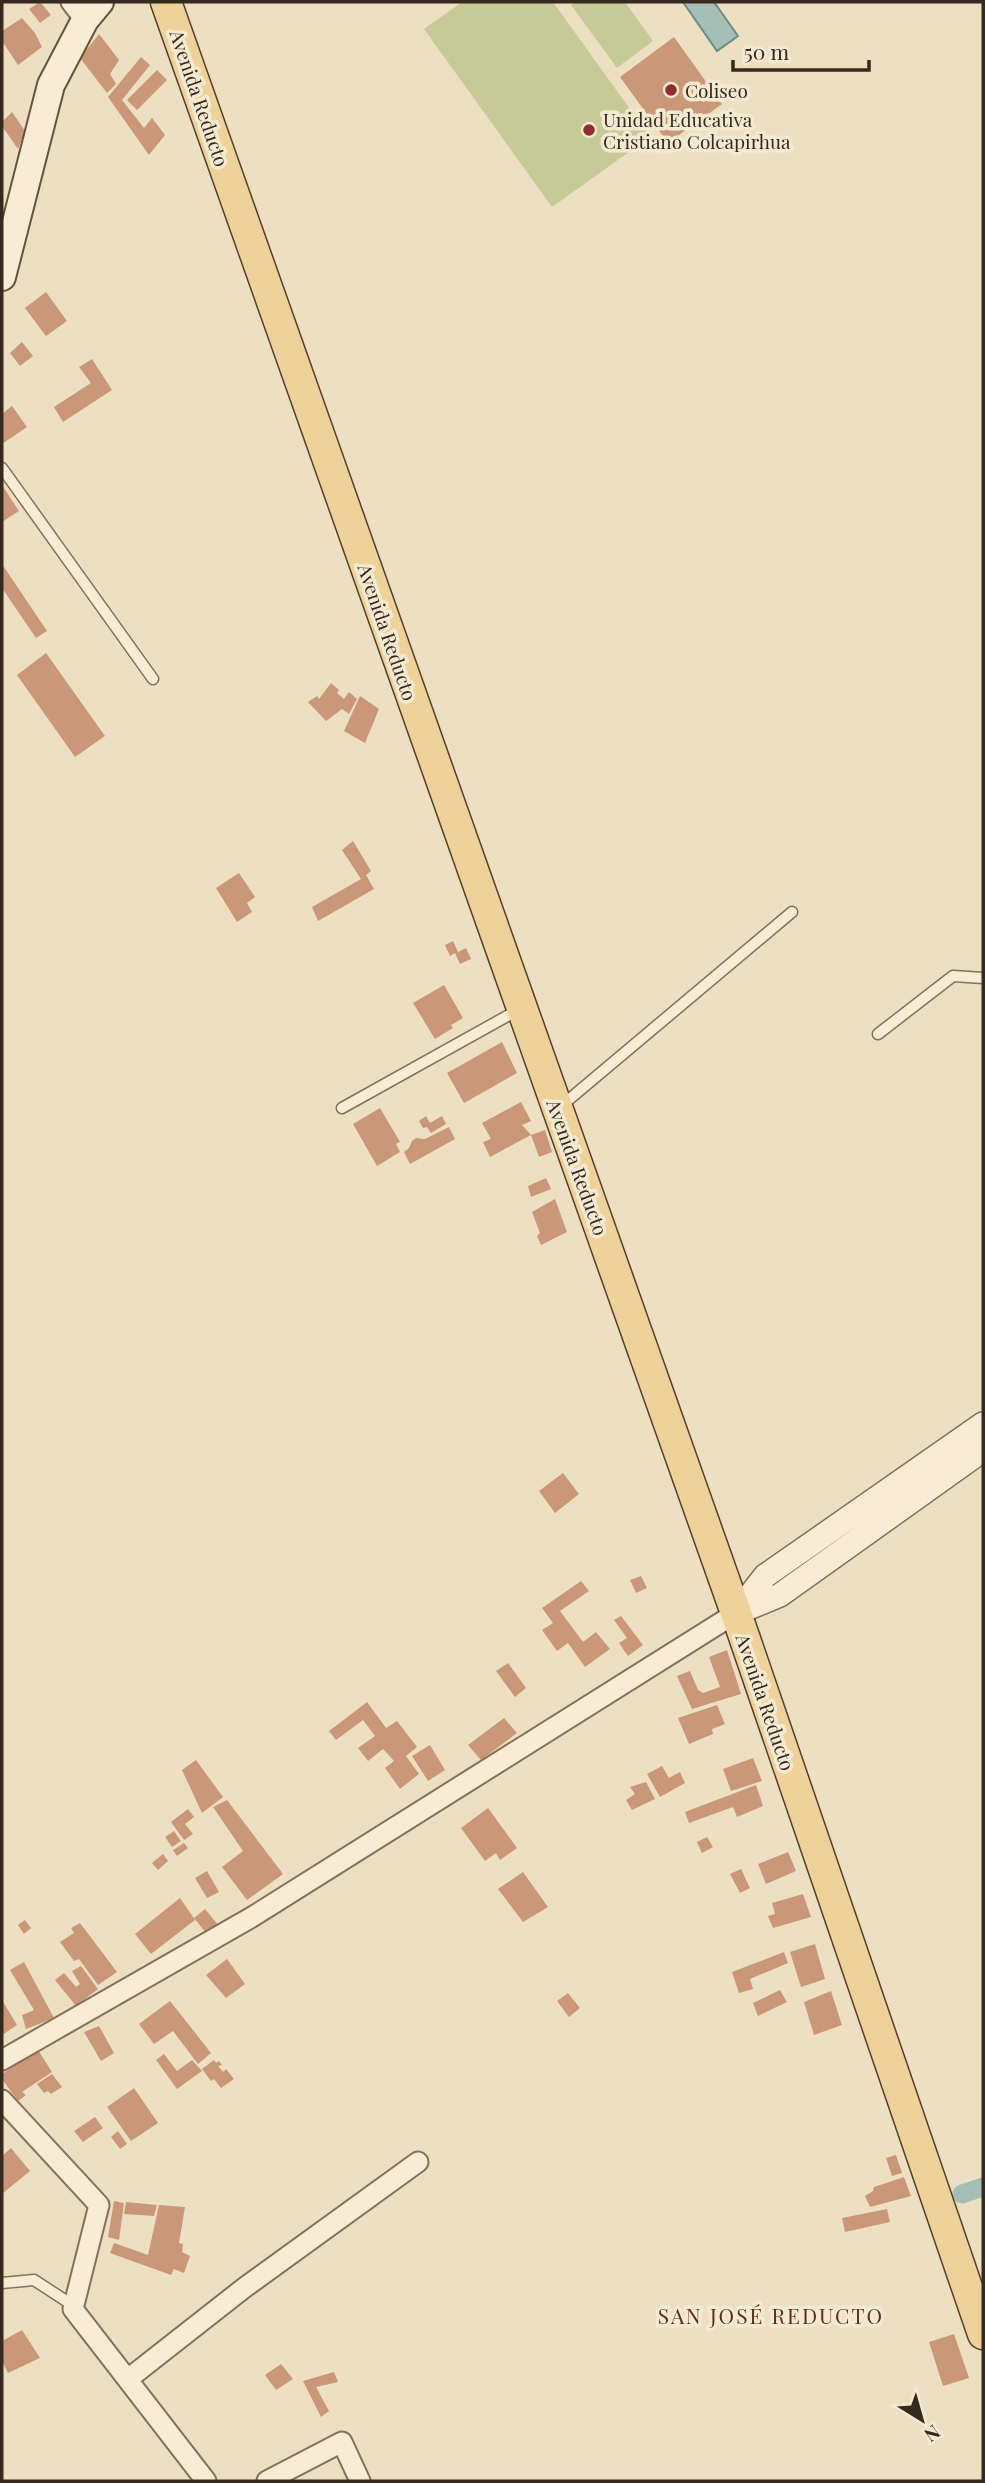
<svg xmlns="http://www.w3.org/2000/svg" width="985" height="2483" font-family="'Playfair Display',serif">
	<rect width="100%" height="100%" fill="#eddfc2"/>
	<path fill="#c6ca96" d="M462,2H553L650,137L552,207L424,29Z
		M576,2H625L653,41L617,68L571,5Z"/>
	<path fill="#a4bfb6" stroke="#6c8d84" stroke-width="2" d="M683,2H714L738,36L717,51Z"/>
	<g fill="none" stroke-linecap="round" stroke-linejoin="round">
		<path stroke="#a4bfb6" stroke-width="19" d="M962,2194L983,2187"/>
	</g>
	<path fill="#ca9879" d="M40,2L51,15L40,23L29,9Z
		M22,18L35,33L42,47L18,65L2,41V31Z
		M99,34L119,60L110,74L116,84L107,93L80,58Z
		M674,37L722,104L668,143L620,77Z
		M141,57L150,65L122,100L144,128L152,118L165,135L149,155L108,97Z
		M157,70L167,80L137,110L127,100Z
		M12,112L25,131L18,149L2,126L3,121Z
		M46,292L67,321L46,336L25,308Z
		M22,342L33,356L20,366L10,353Z
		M92,359L112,390L63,422L54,407L91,383L79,367Z
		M12,406L27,427L2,444V414Z
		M2,485L19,511L2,522Z
		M2,564L47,631L36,638L2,588Z
		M46,653L105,736L75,757L17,675Z
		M331,683L339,690L337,693L344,699L349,692L357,699L349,714L342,709L326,721L308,702L317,696L319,699Z
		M360,696L379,709L365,743L344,731Z
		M353,841L371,871L366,875L374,889L318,921L312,907L361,879L342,850Z
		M239,873L255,897L247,903L252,912L237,922L216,888Z
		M453,941L458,952L466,948L471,959L460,964L455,953L450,956L445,945Z
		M444,985L463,1018L451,1025L453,1028L435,1039L413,1003Z
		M502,1042L517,1073L464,1103L447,1073Z
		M521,1102L531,1121L522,1125L531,1135L490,1157L483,1142L491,1139L482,1123Z
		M380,1108L400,1142L396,1144L400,1152L377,1166L353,1124Z
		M426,1116L430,1123L442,1116L446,1124L431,1133L427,1127L423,1128L419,1121Z
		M449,1127L455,1139L410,1164L404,1152L409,1148L412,1141L416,1138L425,1139Z
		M545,1130L552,1152L539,1157L531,1135Z
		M546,1178L551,1189L531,1197L528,1186Z
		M555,1199L567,1232L541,1245L537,1236L540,1233L532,1212Z
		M563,1473L579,1494L555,1513L539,1491Z
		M641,1576L647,1588L636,1593L630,1580Z
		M581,1581L589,1591L560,1611L583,1642L596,1632L610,1649L585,1667L568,1643L557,1651L542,1630L553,1623L542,1608Z
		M621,1616L643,1645L628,1656L619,1643L627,1638L614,1620Z
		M727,1650L741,1694L692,1709L677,1676L690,1671L698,1690L703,1693L720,1687L709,1657Z
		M508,1663L526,1688L515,1697L496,1671Z
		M367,1702L386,1728L397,1721L417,1747L406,1756L419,1774L400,1789L385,1768L394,1761L383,1749L368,1761L358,1748L375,1736L363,1720L336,1740L329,1731Z
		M717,1705L725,1724L712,1729L713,1734L689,1744L678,1718Z
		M504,1718L517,1733L481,1760L468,1745Z
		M430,1745L445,1770L428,1781L412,1756Z
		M753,1758L762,1781L731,1791L723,1769Z
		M196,1760L223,1797L202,1813L182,1770Z
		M662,1766L669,1778L680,1772L685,1783L660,1797L647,1774Z
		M646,1782L655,1799L632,1810L626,1800L635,1794L630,1787Z
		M756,1785L763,1806L737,1817L733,1807L689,1823L685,1812Z
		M227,1800L283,1874L247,1900L222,1867L243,1851L213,1807Z
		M488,1808L517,1848L500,1860L496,1853L485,1861L461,1828Z
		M188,1809L194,1817L185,1824L193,1834L184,1840L171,1822Z
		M174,1831L181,1841L172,1847L165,1837Z
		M707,1837L713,1847L702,1853L697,1842Z
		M184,1843L188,1848L177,1856L173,1850Z
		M788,1852L796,1871L766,1884L758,1864Z
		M163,1854L168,1861L158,1870L152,1863Z
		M741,1869L750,1888L740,1893L730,1874Z
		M207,1871L219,1892L207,1898L195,1878Z
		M523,1872L548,1907L523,1922L498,1889Z
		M803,1894L811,1917L773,1928L768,1916L775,1914L772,1903Z
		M180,1898L195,1920L151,1954L135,1934Z
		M205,1909L219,1926L207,1934L194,1918Z
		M25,1920L31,1928L24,1934L18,1925Z
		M80,1923L117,1972L98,1985L79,1959L74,1961L60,1942L74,1933L71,1928Z
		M815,1944L825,1979L801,1987L790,1952Z
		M784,1952L788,1963L750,1979L753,1989L739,1993L732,1972Z
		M227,1959L245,1984L226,1998L206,1975Z
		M24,1962L54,2018L26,2029L22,2015L34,2010L10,1970Z
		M81,1966L98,1989L76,2006L55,1980L64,1973L76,1987L80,1984L72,1971Z
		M780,1990L787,2002L758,2016L753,2003Z
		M831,1991L842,2025L814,2035L804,2002Z
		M568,1993L580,2008L569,2017L557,2001Z
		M2,2000L17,2025L2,2035Z
		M170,2001L211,2053L198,2064L173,2031L154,2044L139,2024Z
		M99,2026L114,2053L101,2061L84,2032Z
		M38,2050L52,2072L22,2092L26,2095L18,2101L2,2079V2074Z
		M164,2054L177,2071L192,2060L202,2071L177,2089L156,2060Z
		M214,2060L216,2063L219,2061L222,2065L218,2066L223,2072L226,2069L234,2079L221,2088L214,2079L211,2081L202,2069Z
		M52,2074L62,2087L51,2094L48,2091L44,2093L37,2084Z
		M134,2088L158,2123L131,2141L107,2107Z
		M95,2117L103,2128L83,2142L74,2131Z
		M118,2131L127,2144L120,2149L111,2137Z
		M11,2148L30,2171L2,2194V2156Z
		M896,2155L902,2173L892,2176L886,2158Z
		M904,2177L911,2196L870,2207L865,2196L873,2191L874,2187Z
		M114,2201L124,2203L119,2240L108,2237Z
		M126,2202L157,2205L154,2216L124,2214Z
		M159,2205L185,2207L179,2243L183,2244L182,2252L190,2256L184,2273L174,2269L171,2275L110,2253L114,2243L148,2255Z
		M887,2209L890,2222L845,2232L842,2218Z
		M22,2330L40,2358L8,2373L2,2361V2341Z
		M954,2334L969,2378L943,2386L929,2342Z
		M281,2364L293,2379L276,2390L265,2375Z
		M334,2372L338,2382L316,2387L329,2411L321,2417L303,2381Z"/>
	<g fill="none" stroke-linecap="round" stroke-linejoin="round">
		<defs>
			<path id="service" d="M2,468L153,679
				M878,1034L953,976L983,978
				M560,1107L792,912
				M342,1108L518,1010
				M2,2283L34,2280L74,2306"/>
			<path id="minor" d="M71,2L85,20
				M2,2060L252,1917L736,1613
				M2,2100L99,2205L73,2309L206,2481
				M128,2379L244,2288L418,2162
				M267,2481L342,2442L360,2481"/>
			<path id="tertiary" d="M739,1612L780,1595L983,1450
				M736,1613L765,1576L983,1424"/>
			<path id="secondary" d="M2,277L51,85L85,20L100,2"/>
			<path id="primary" d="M166,2L736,1613L983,2334"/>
		</defs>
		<use href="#service" stroke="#86705a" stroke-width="13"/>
		<use href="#minor" stroke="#86705a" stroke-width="23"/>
		<use href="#tertiary" stroke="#86705a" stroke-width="26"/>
		<use href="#secondary" stroke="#68513d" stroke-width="30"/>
		<use href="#primary" stroke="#543e2e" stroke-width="33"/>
		<use href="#service" stroke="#f8ecd5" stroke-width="10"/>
		<use href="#minor" stroke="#f8ecd5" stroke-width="19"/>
		<use href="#tertiary" stroke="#f8ecd5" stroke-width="23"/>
		<use href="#secondary" stroke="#f8ecd5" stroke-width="26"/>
		<use href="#primary" stroke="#efd29a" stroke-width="30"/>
	</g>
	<g fill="#932b2f" stroke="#f4e9d1" stroke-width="2.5">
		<circle cx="671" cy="90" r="7"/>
		<circle cx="589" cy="130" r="7"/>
	</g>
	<g text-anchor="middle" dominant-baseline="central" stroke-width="7" stroke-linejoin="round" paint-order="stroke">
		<g font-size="19" fill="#36291e" stroke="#f4e9d1" text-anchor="start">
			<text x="685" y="90">Coliseo</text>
			<text x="603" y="119">Unidad Educativa<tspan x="603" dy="22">Cristiano Colcapirhua</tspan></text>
		</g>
		<g font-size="19" fill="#36291e" stroke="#f4e9d1">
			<text transform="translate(200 98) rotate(71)">Avenida Reducto</text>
			<text transform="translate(388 632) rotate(71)">Avenida Reducto</text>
			<text transform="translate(578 1167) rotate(70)">Avenida Reducto</text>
			<text transform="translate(766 1702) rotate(71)">Avenida Reducto</text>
		</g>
		<g font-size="21" letter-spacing="2" fill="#612a1e" stroke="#f4e9d1">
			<text x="771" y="2315">SAN JOSÉ REDUCTO</text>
		</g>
	</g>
	<rect width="985" height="2483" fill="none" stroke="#36291e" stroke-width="7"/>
	<g transform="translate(922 2420) rotate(143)" stroke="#f4e9d1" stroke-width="5" paint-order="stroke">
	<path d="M0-5L12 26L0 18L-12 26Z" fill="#36291e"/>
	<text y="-10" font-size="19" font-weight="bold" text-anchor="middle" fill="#36291e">N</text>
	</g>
	<path d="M733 60v10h136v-10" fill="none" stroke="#36291e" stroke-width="3.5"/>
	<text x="744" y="60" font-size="21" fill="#36291e" stroke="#f4e9d1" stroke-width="5" paint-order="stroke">50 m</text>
</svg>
